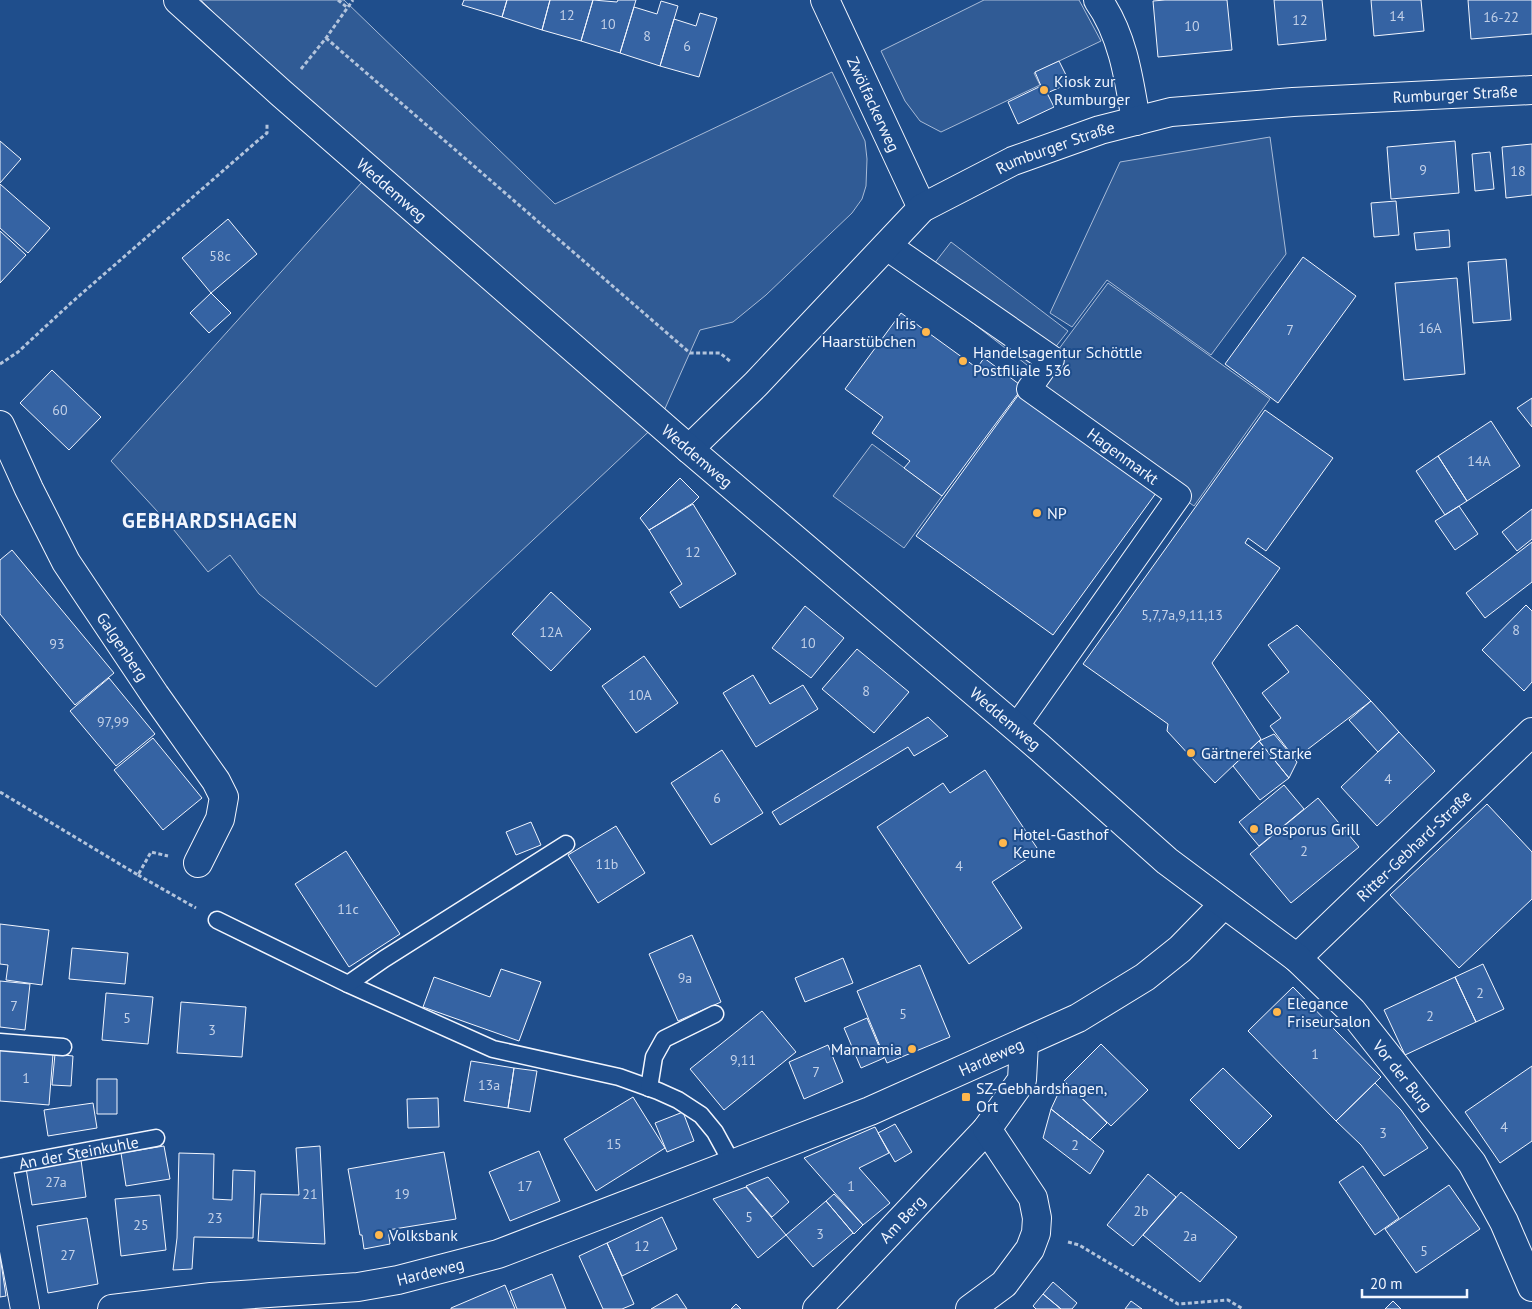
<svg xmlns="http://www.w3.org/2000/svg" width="1532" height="1309" font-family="'PT Sans',sans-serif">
	<rect width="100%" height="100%" fill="#1f4e8c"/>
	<path fill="#305b95" stroke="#a8bbd7" d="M201,0H344L555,204L832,72L865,141L867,159L866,186L862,199L852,213L766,295L733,322L700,330L659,422L376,687L259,594L230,555L208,572L169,524L111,461L371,172Z
		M984,0H1079L1101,41L1034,73L1040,85L941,132L920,121L905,101L881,51Z
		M1270,137L1286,254L1211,355L1107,280L1072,327L1050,313L1120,162Z
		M951,242L1068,331L1036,372L920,282Z
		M1108,283L1270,399L1194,506L1029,389Z
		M872,444L942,496L904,548L833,496Z"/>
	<path fill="#3563a3" stroke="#f2f6ff" d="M464,0H507L502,17L462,5Z
		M507,0H550L542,30L502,17Z
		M550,0H593L581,41L542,30Z
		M593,0L617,2L618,0H636L620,53L581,41Z
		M1165,0H1227L1232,50L1158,57L1153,1Z
		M1274,0H1322L1326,40L1278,45Z
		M1371,0H1421L1424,31L1374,36Z
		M1468,0H1532V34L1471,39Z
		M661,1L678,6L660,66L620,53L634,7L657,14Z
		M700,13L717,18L699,77L660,66L674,19L696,26Z
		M1059,61L1070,83L1047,93L1054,107L1018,124L1008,102L1041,86L1035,72Z
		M0,141L21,159L0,183Z
		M1455,141L1459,193L1391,199L1387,147Z
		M1532,144V195L1506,198L1502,147Z
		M1490,152L1494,189L1475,191L1472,154Z
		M0,184L50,228L28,253L0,228Z
		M1396,201L1399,235L1374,237L1371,203Z
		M228,219L257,254L211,293L182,258Z
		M1449,230L1450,247L1416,250L1414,233Z
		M0,231L26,255L0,283Z
		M1303,257L1356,296L1278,403L1225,364Z
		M1506,259L1511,320L1473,323L1468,262Z
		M1457,278L1465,374L1404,380L1395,283Z
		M211,293L231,313L209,333L190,313Z
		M901,313L977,368L984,358L1023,387L942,496L904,468L910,461L872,433L883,417L845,389Z
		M52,370L101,417L69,450L20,403Z
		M1022,390L1159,489L1053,635L916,536Z
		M1532,398V427L1517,408Z
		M1265,410L1333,458L1266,551L1248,538L1245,543L1280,568L1212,663L1261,739L1215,783L1167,731L1168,724L1083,664Z
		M1491,421L1520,466L1467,501L1438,456Z
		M1438,456L1467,501L1445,515L1416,471Z
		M680,478L699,497L693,503L649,530L640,518Z
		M693,504L736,574L680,608L670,592L682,584L649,530Z
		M1459,506L1478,534L1455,550L1435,521Z
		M1532,509V539L1517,551L1502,532Z
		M1532,542V582L1485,618L1466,593Z
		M12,550L114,673L75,705L0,614V560Z
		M551,592L591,629L551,671L512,634Z
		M1526,605L1532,611V682L1524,691L1482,650Z
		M805,606L844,638L811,678L772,648Z
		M1297,625L1371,701L1295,759L1270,726L1281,718L1262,693L1289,672L1268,645Z
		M857,649L909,692L874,733L822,689Z
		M644,656L678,703L636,733L602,686Z
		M753,675L770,704L803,685L818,709L756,747L723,693Z
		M109,678L155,734L116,766L70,711Z
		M1371,701L1399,732L1378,752L1349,720Z
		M928,717L948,736L914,756L908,747L780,825L772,812Z
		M1399,732L1435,771L1377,826L1341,787Z
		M1274,734L1297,762L1289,778L1259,741Z
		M153,738L202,798L163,830L114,770Z
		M1259,741L1289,778L1260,800L1233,766Z
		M722,750L763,813L711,845L671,783Z
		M985,770L1039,851L992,882L1022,928L969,964L877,827L943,783L950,793Z
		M1284,785L1304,809L1259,846L1239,822Z
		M1318,798L1359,847L1291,903L1250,854Z
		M1487,804L1532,852V899L1459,968L1390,895Z
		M531,822L541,845L516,855L506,832Z
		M616,826L645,873L598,903L568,855Z
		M346,851L400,934L349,967L295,884Z
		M0,924L49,930L42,985L6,980L8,965L0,964Z
		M692,935L721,1002L678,1021L649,954Z
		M72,948L128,953L125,984L69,979Z
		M843,958L853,983L805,1002L795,978Z
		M1483,964L1504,1009L1476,1022L1455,977Z
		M920,965L950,1037L887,1063L857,991Z
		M501,969L541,982L519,1041L423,1007L434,977L490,997Z
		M1455,977L1476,1022L1405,1055L1384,1010Z
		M0,981L30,984L25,1030L0,1027Z
		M1293,987L1381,1077L1336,1121L1248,1031Z
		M106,993L153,997L148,1044L102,1040Z
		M181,1002L246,1007L242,1057L177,1053Z
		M762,1011L796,1052L724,1110L690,1069Z
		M867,1018L884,1058L861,1068L844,1028Z
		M1101,1044L1148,1090L1111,1126L1064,1081Z
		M828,1045L843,1082L804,1099L789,1062Z
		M0,1050L53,1054L49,1105L0,1101Z
		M55,1054L73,1056L71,1086L52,1085Z
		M471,1061L514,1068L508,1108L464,1101Z
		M1532,1066V1141L1500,1163L1465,1112Z
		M514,1068L537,1071L530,1112L508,1108Z
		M1223,1068L1272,1116L1239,1149L1190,1100Z
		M97,1079H117V1114H97Z
		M1064,1081L1107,1123L1090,1140L1051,1109Z
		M1375,1083L1401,1110L1428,1148L1384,1176L1361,1145L1336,1121Z
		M633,1097L665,1148L596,1191L564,1139Z
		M438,1098L439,1127L408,1128L407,1099Z
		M93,1103L97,1128L48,1136L44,1110Z
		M1051,1109L1104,1151L1090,1174L1043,1138Z
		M683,1112L694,1141L667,1152L655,1123Z
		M895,1124L912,1152L895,1162L878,1133Z
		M875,1127L889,1153L859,1168L890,1203L863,1225L804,1158Z
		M164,1146L170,1179L126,1186L121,1153Z
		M320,1146L325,1244L258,1241L261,1194L299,1195L296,1148Z
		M539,1151L560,1201L510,1221L489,1172Z
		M444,1152L456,1219L388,1230L390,1244L364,1249L362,1235H360L348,1169Z
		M179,1153L214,1154L213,1199L232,1200L233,1170L255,1171L253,1238L194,1237L192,1269L173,1270L177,1238Z
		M81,1160L86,1197L32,1205L26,1168Z
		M1363,1166L1399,1218L1375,1235L1339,1182Z
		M1148,1174L1176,1197L1133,1246L1107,1225Z
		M768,1177L789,1202L772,1217L746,1186Z
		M1449,1185L1480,1229L1416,1273L1385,1229Z
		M746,1187L786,1235L758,1258L713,1199Z
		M1181,1192L1237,1237L1200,1282L1143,1235Z
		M834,1194L863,1225L854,1234L826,1201Z
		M160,1195L166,1250L121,1256L115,1199Z
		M826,1201L853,1233L813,1267L786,1235Z
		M662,1217L677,1249L622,1276L607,1243Z
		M87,1218L98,1284L48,1293L37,1226Z
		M607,1243L634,1304L622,1309H603L579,1256Z
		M0,1256L6,1296L0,1297Z
		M552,1274L566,1309H517L510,1291Z
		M1053,1282L1077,1303L1072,1309H1061L1043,1294Z
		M505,1285L515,1309H451V1308Z
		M677,1294L687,1309H651Z
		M1043,1294L1061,1309H1036L1033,1306Z
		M1131,1301L1142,1309H1125Z
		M1393,1301L1401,1309H1385Z
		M736,1304L741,1309H731Z"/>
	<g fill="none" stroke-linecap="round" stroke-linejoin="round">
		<defs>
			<g id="service">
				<path d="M217,920L348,984L493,1049L619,1077L658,1091L678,1100L701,1115L715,1132L732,1163"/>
				<path d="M348,984L384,959L566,844"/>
				<path d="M0,1042L63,1047"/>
				<path d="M649,1088L654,1057L664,1039L715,1014"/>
				<path id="s1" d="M0,1167L156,1138"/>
			</g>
			<path id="pedestrian" d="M1016,727L1179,496L1029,389L1050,359"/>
			<g id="minor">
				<path id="s2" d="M825,0L922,208"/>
				<path d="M1098,0C1123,35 1129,79 1136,121"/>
				<path d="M887,246L1050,359"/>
				<path id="s3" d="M0,425L29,489L66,562L155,695L216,781L224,797L220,819L198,863"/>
				<path id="s4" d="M689,449L756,384L922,208L1013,161L1100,130L1171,112L1293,102L1532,90"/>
				<path id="s5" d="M1297,958L1532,732"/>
				<path d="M0,1176L25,1309"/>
				<path id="s6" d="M112,1309L211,1297L358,1287L398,1280L498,1254L870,1111L1078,1018L1145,977L1180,949L1224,904"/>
				<path id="s7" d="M817,1309L987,1129L1022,1080L1024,1043"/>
				<path d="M970,1309L1004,1284L1030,1249L1036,1233L1037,1218L1033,1198L987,1129"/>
			</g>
			<g id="secondary">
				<path id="s8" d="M178,0L281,93L689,449L1039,747L1167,861L1297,958L1352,1011L1472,1163L1504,1222L1532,1287"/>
			</g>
		</defs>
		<use href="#service" stroke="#f2f6ff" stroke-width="19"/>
		<use href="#pedestrian" stroke="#f2f6ff" stroke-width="26"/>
		<use href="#minor" stroke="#f2f6ff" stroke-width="30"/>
		<use href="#secondary" stroke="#f2f6ff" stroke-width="30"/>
		<path stroke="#b3c4dc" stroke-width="3" stroke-dasharray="4 2.5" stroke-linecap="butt" d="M338,0L348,8
			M326,38L690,353H720L731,362
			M301,69L326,38L353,0
			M0,364L18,352L72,302L255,143L267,133V124
			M0,792L138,875L151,852L168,856
			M138,875L196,908
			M1068,1242L1079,1245L1178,1304L1228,1300L1243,1309"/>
		<use href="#service" stroke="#1f4e8c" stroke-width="16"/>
		<use href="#pedestrian" stroke="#1f4e8c" stroke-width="24"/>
		<use href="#minor" stroke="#1f4e8c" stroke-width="28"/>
		<use href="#secondary" stroke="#1f4e8c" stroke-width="28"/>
	</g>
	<g fill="#ffb74d" stroke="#1f4e8c" stroke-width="2">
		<circle cx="1044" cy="90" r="5"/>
		<circle cx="926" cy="332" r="5"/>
		<circle cx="963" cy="361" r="5"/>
		<circle cx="1037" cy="513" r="5"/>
		<circle cx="1191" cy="753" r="5"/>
		<circle cx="1254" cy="829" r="5"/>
		<circle cx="1003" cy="843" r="5"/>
		<circle cx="1277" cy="1012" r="5"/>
		<circle cx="912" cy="1049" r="5"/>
		<rect x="961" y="1092" width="10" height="10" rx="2.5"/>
		<circle cx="379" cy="1235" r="5"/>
	</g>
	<g text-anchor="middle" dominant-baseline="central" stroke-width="4" stroke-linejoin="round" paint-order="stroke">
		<g font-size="14" fill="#c3d1e8">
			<text x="567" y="15">12</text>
			<text x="1397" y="16">14</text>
			<text x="1501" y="17">16-22</text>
			<text x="1300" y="20">12</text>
			<text x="608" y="24">10</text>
			<text x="1192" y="26">10</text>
			<text x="647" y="36">8</text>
			<text x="687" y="46">6</text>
			<text x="1423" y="170">9</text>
			<text x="1518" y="171">18</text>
			<text x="220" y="256">58c</text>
			<text x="1430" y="328">16A</text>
			<text x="1290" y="330">7</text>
			<text x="60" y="410">60</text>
			<text x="1479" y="461">14A</text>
			<text x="693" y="552">12</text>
			<text x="1182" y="615">5,7,7a,9,11,13</text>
			<text x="1516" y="630">8</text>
			<text x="551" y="632">12A</text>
			<text x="808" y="643">10</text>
			<text x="57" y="644">93</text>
			<text x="866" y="691">8</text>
			<text x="640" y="695">10A</text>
			<text x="113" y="722">97,99</text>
			<text x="1388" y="779">4</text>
			<text x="717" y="798">6</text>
			<text x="1304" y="851">2</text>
			<text x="607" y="864">11b</text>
			<text x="959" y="866">4</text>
			<text x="348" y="909">11c</text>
			<text x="685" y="978">9a</text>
			<text x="1480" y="993">2</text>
			<text x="14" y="1006">7</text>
			<text x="903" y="1014">5</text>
			<text x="1430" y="1016">2</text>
			<text x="127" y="1018">5</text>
			<text x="212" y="1030">3</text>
			<text x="1315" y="1054">1</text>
			<text x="743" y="1060">9,11</text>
			<text x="816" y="1072">7</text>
			<text x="26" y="1078">1</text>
			<text x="489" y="1085">13a</text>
			<text x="1504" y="1127">4</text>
			<text x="1383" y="1133">3</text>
			<text x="614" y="1144">15</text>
			<text x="1075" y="1145">2</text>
			<text x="56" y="1182">27a</text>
			<text x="525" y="1186">17</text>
			<text x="851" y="1186">1</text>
			<text x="310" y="1194">21</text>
			<text x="402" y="1194">19</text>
			<text x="1141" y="1211">2b</text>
			<text x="749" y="1217">5</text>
			<text x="215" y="1218">23</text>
			<text x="141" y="1225">25</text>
			<text x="820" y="1234">3</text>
			<text x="1190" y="1236">2a</text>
			<text x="642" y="1246">12</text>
			<text x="1424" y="1251">5</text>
			<text x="68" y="1255">27</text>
		</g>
		<g font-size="16" fill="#f2f6ff" stroke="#1f4e8c" text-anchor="start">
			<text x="1054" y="81">Kiosk zur<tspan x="1054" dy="18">Rumburger</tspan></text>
			<text x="916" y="323" text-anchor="end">Iris<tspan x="916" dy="18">Haarstübchen</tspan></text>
			<text x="973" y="352">Handelsagentur Schöttle<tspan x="973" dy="18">Postfiliale 536</tspan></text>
			<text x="1047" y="513">NP</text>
			<text x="1201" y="753">Gärtnerei Starke</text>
			<text x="1264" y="829">Bosporus Grill</text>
			<text x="1013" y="834">Hotel-Gasthof<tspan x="1013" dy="18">Keune</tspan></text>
			<text x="1287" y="1003">Elegance<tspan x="1287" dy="18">Friseursalon</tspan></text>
			<text x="902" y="1049" text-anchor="end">Mannamia</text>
			<text x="976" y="1088">SZ-Gebhardshagen,<tspan x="976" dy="18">Ort</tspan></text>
			<text x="389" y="1235">Volksbank</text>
		</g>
		<g font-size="16" fill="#f2f6ff" stroke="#1f4e8c">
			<text stroke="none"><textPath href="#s4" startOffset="888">Rumburger Straße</textPath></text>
			<text stroke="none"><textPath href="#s2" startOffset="115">Zwölfackerweg</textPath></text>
			<text stroke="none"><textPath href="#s4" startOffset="482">Rumburger Straße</textPath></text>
			<text stroke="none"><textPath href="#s8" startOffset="286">Weddemweg</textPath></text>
			<text stroke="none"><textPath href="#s8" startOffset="691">Weddemweg</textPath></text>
			<text transform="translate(1123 456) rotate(36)">Hagenmarkt</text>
			<text stroke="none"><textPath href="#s3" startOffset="254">Galgenberg</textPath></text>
			<text stroke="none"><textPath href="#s8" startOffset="1096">Weddemweg</textPath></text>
			<text stroke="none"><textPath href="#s5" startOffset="162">Ritter-Gebhard-Straße</textPath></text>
			<text stroke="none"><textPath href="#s6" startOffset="922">Hardeweg</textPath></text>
			<text stroke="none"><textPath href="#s8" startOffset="1632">Vor der Burg</textPath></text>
			<text stroke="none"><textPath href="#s1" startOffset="80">An der Steinkuhle</textPath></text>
			<text stroke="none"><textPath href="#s7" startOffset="124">Am Berg</textPath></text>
			<text stroke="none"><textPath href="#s6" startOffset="321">Hardeweg</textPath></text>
		</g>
		<g font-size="21" font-weight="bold" letter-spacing="1" fill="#f2f6ff" stroke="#1f4e8c">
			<text x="210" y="520">GEBHARDSHAGEN</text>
		</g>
	</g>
	<path d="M1362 1289v8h105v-8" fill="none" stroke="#f2f6ff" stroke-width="2.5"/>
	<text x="1370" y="1289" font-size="15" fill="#f2f6ff" stroke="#1f4e8c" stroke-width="4" paint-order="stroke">20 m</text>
</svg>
